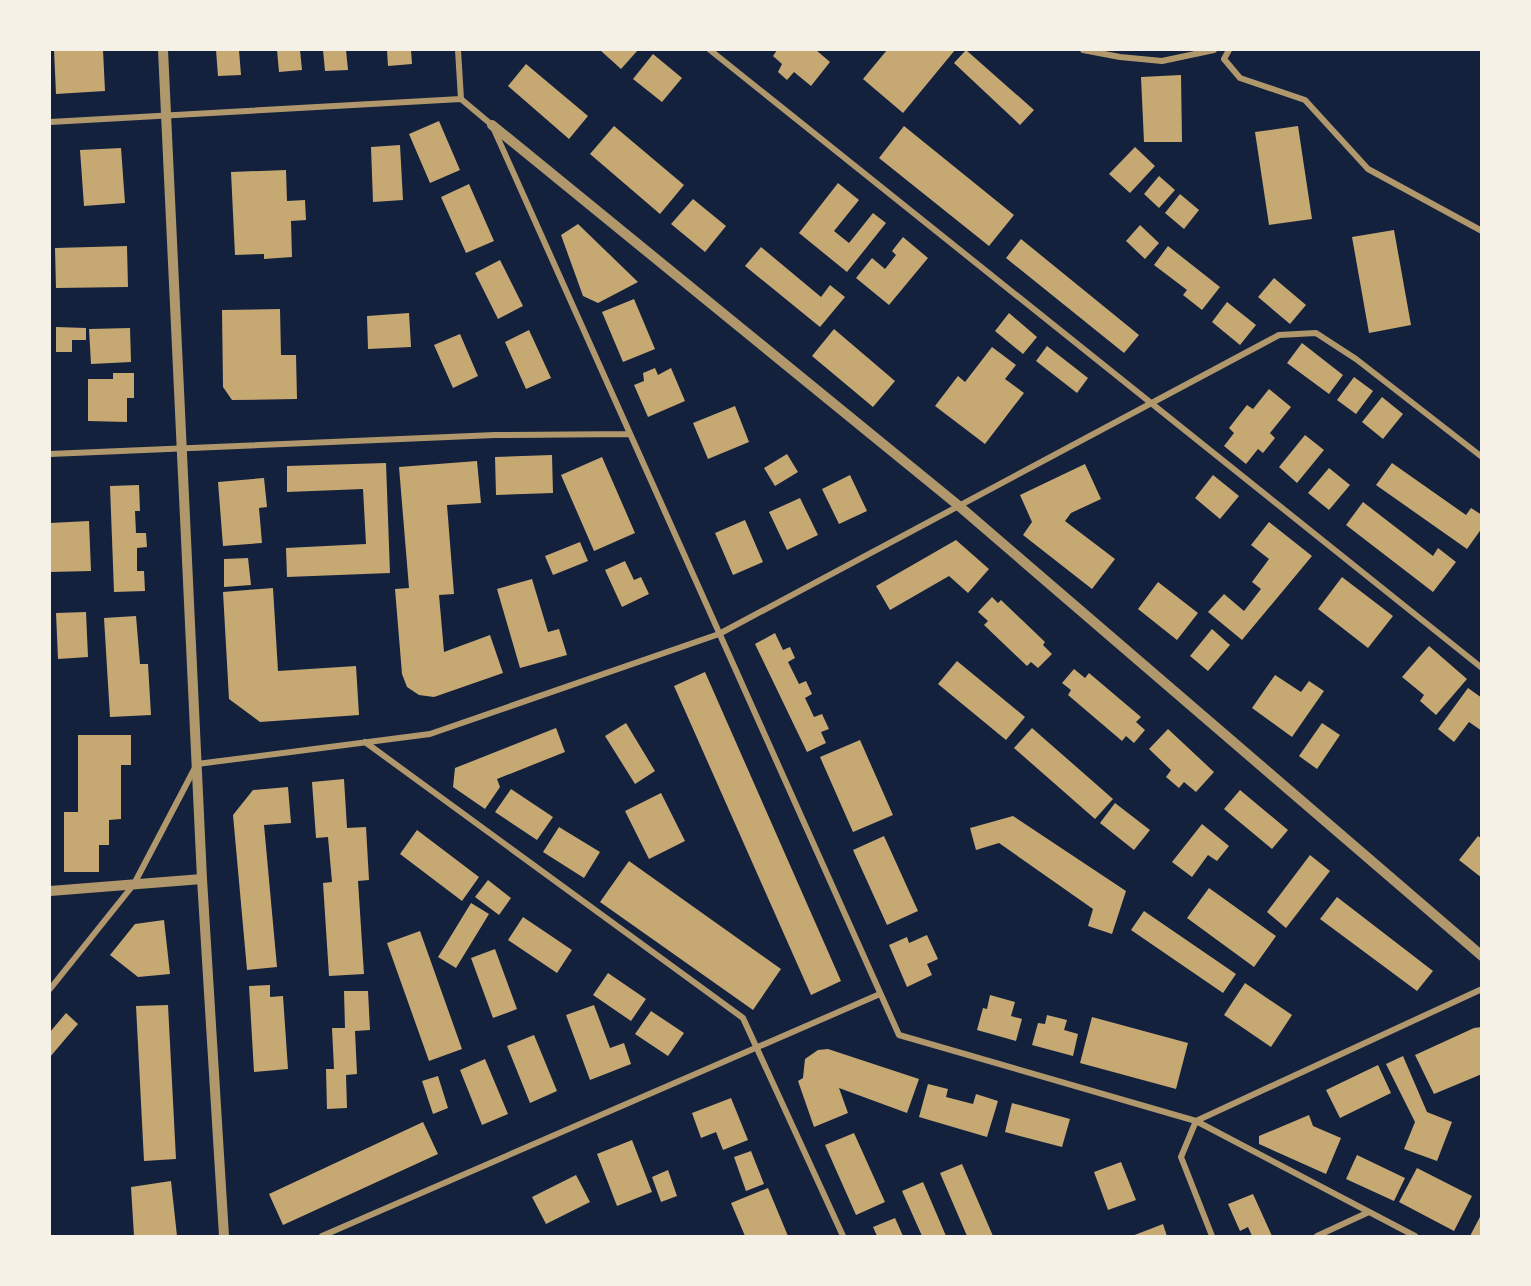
<svg xmlns="http://www.w3.org/2000/svg" width="1531" height="1286" font-family="Karla,sans-serif">
	<rect width="100%" height="100%" fill="#14213d"/>
	<path fill="#c6a872" d="M54,50H103L105,91L56,94Z
		M216,50H239L241,75L218,76Z
		M277,50H300L302,70L279,72Z
		M323,50H346L348,70L325,71Z
		M387,50H411L412,64L388,66Z
		M600,50H638L621,69Z
		M777,50H816L830,62L811,86L794,72L787,80L778,72L782,64L773,56Z
		M887,50H955L903,113L863,79Z
		M966,50L1034,110L1020,125L954,63Z
		M653,54L682,78L662,102L633,79Z
		M526,64L588,116L569,139L508,86Z
		M1181,75L1182,142H1144L1141,77Z
		M439,121L460,170L430,183L409,134Z
		M614,126L684,185L660,214L590,154Z
		M904,126L1014,215L989,246L879,158Z
		M1298,126L1312,219L1269,225L1255,132Z
		M400,145L403,200L373,202L371,147Z
		M1135,147L1155,166L1130,193L1109,174Z
		M121,148L125,203L84,206L80,150Z
		M286,170L287,201L305,200L306,220L291,221L292,257L264,259V254L235,255L231,172Z
		M1159,176L1175,190L1159,208L1144,194Z
		M838,183L859,200L834,231L849,243L873,213L886,223L847,272L799,233Z
		M469,184L494,241L466,253L441,197Z
		M1180,194L1199,210L1184,229L1165,213Z
		M693,199L726,226L705,252L671,224Z
		M578,224L638,282L598,303L583,296L561,235Z
		M1140,225L1159,243L1145,259L1126,241Z
		M1394,230L1411,325L1369,333L1352,237Z
		M903,237L928,258L889,305L856,278L872,258L885,269L896,255L892,251Z
		M1021,239L1139,335L1124,353L1006,258Z
		M127,246L128,287L56,288L55,248Z
		M1168,246L1220,287L1202,310L1183,295L1187,290L1154,265Z
		M761,247L821,297L830,285L845,297L820,327L745,266Z
		M500,260L523,306L498,319L475,273Z
		M1274,278L1306,305L1290,324L1258,297Z
		M634,299L655,349L623,362L602,312Z
		M1227,302L1256,325L1240,345L1212,322Z
		M280,309L281,355H296L297,399L232,400L223,387L222,310Z
		M409,313L411,347L368,349L367,316Z
		M1009,313L1037,337L1023,354L995,331Z
		M56,327L86,328V340H72V352H56Z
		M130,328L131,362L91,364L89,329Z
		M834,329L895,381L873,407L812,356Z
		M529,330L551,378L526,389L505,342Z
		M460,334L478,376L453,388L434,345Z
		M1302,343L1343,375L1329,394L1287,363Z
		M1047,346L1088,378L1077,393L1036,361Z
		M992,347L1016,365L1005,379L1024,393L985,444L935,406L958,376L965,382Z
		M655,368L658,375L671,368L685,401L648,417L634,385L644,381L643,373Z
		M113,373H134V398H127V422L88,421V379H113Z
		M1354,377L1373,391L1356,414L1337,400Z
		M1269,389L1291,407L1270,433L1275,438L1263,453L1258,449L1246,464L1224,446L1234,433L1229,428L1247,405L1253,409Z
		M1382,397L1403,414L1383,439L1362,422Z
		M735,406L749,442L708,459L693,423Z
		M1305,435L1324,450L1297,483L1279,467Z
		M787,454L798,472L775,486L764,468Z
		M552,455L553,493L496,495L495,457Z
		M602,457L635,533L594,551L561,475Z
		M477,461L481,503L447,505L454,594L439,595L444,652L490,635L503,673L434,697L419,695L407,687L402,674L395,589L409,588L399,467Z
		M386,463L390,573L287,577L286,548L366,544L363,489L287,492V466Z
		M1392,463L1466,515L1471,508L1482,515V528L1467,549L1376,485Z
		M1085,464L1101,499L1071,513L1065,521L1115,559L1092,589L1023,535L1032,522L1020,495Z
		M1329,468L1350,485L1329,510L1308,493Z
		M850,475L867,511L839,524L822,489Z
		M1213,475L1239,496L1220,519L1195,498Z
		M264,478L267,507L259,508L262,543L223,546L218,482Z
		M139,485L140,511H135L136,533H146L147,547L137,548V571H144L145,591L114,592L110,486Z
		M800,498L818,535L787,550L769,512Z
		M1363,502L1433,556L1438,548L1456,562L1433,592L1346,525Z
		M745,520L763,562L733,575L715,533Z
		M89,521L91,571L50,572V523Z
		M1269,522L1312,556L1242,640L1208,612L1224,594L1244,611L1261,589L1252,582L1269,559L1251,545Z
		M956,540L989,569L968,593L949,576L890,610L876,586Z
		M580,542L588,561L553,575L545,556Z
		M248,558L251,585L224,587V559Z
		M625,561L634,580L641,577L649,594L622,607L605,570Z
		M1342,577L1393,616L1368,648L1318,609Z
		M532,579L548,632L559,629L567,655L520,668L497,589Z
		M1158,582L1198,613L1177,640L1138,609Z
		M273,588L278,671L356,666L359,715L260,722L229,699L223,592Z
		M992,597L998,603L1001,600L1045,642L1043,645L1052,654L1038,668L1031,662L1027,666L984,625L988,621L978,612Z
		M86,612L88,657L58,659L56,613Z
		M136,616L140,664H148L151,715L110,717L104,618Z
		M1212,629L1230,645L1208,671L1190,656Z
		M775,633L783,650L790,647L795,658L788,662L799,684L806,681L812,694L805,698L814,717L822,714L829,729L821,732L826,743L807,752L755,644Z
		M1429,646L1467,679L1436,715L1420,701L1424,695L1402,677Z
		M957,661L1025,717L1006,740L938,684Z
		M1074,669L1085,678L1089,673L1141,717L1136,722L1145,730L1134,743L1126,736L1122,741L1068,695L1071,690L1062,683Z
		M705,672L841,981L811,995L674,686Z
		M1275,675L1301,692L1309,681L1324,691L1292,737L1252,708Z
		M1468,688L1482,698V731L1469,722L1454,742L1438,729Z
		M626,723L655,771L635,784L605,736Z
		M1322,723L1340,735L1317,769L1299,756Z
		M556,728L565,752L497,779L500,787L485,809L453,787L455,768Z
		M1032,728L1113,799L1095,819L1014,748Z
		M1168,729L1214,772L1196,792L1184,782L1179,788L1166,777L1171,770L1149,749Z
		M78,735H131V765H121V819L109,820V845H99V872H64V812H78Z
		M860,740L893,815L853,832L820,757Z
		M344,779L347,828L366,827L369,880L358,881L364,974L329,976L323,883L332,882L328,837L316,838L312,782Z
		M288,787L291,823L264,825L277,967L247,970L233,815L253,790Z
		M511,789L553,817L537,840L495,812Z
		M1240,790L1288,830L1272,849L1224,809Z
		M661,793L685,841L649,859L625,811Z
		M1115,803L1150,830L1134,850L1100,823Z
		M1013,816L1126,891L1112,934L1088,926L1093,909L999,843L976,850L970,828Z
		M1202,824L1229,846L1217,861L1208,855L1192,877L1172,862Z
		M559,827L600,852L584,878L543,852Z
		M417,830L479,877L462,901L400,854Z
		M884,836L918,911L887,925L853,850Z
		M1478,836L1482,839V878L1459,860Z
		M1310,855L1330,871L1286,928L1267,912Z
		M629,861L781,969L753,1010L600,902Z
		M488,880L511,898L499,915L475,897Z
		M1209,888L1276,936L1254,967L1187,918Z
		M1337,897L1433,971L1417,991L1320,919Z
		M471,903L489,914L456,968L438,957Z
		M1144,911L1236,974L1223,993L1131,930Z
		M523,917L572,950L557,973L508,940Z
		M164,920L170,974L138,977L110,955L135,924Z
		M420,931L462,1049L429,1061L387,943Z
		M927,935L938,959L927,964L932,975L907,987L889,945L907,937L909,943Z
		M495,949L517,1009L493,1018L471,958Z
		M608,973L646,999L631,1021L593,995Z
		M1245,983L1292,1015L1271,1047L1224,1015Z
		M270,985V997L283,996L288,1069L254,1072L249,986Z
		M344,991H368L370,1030L355,1031L357,1074L346,1075L347,1108L327,1109L326,1069H334L332,1028H345Z
		M990,995L1015,1002L1011,1016L1022,1019L1016,1041L977,1030L983,1008L987,1009Z
		M168,1005L176,1159L144,1161L136,1006Z
		M594,1005L610,1048L624,1043L631,1064L590,1080L566,1015Z
		M651,1011L684,1033L668,1056L635,1034Z
		M66,1013L78,1024L50,1057V1032Z
		M1047,1015L1067,1020L1064,1030L1078,1034L1073,1056L1032,1045L1038,1023L1045,1024Z
		M1092,1017L1188,1043L1176,1089L1080,1063Z
		M1482,1027V1074L1434,1094L1415,1055L1474,1028Z
		M534,1035L557,1091L530,1103L507,1046Z
		M828,1049L919,1079L907,1113L839,1088L848,1113L814,1127L798,1081L803,1078L805,1059L818,1050Z
		M1403,1056L1427,1112L1452,1122L1437,1161L1404,1149L1415,1122L1386,1064Z
		M485,1059L508,1114L482,1125L460,1070Z
		M1378,1065L1391,1093L1340,1118L1326,1090Z
		M438,1076L448,1108L433,1114L422,1081Z
		M928,1084L948,1089L946,1097L973,1104L976,1094L998,1101L987,1137L919,1117Z
		M731,1098L748,1140L723,1150L716,1132L701,1138L692,1113Z
		M1012,1103L1070,1119L1062,1147L1005,1132Z
		M1309,1115L1313,1126L1341,1138L1326,1174L1259,1144V1136Z
		M423,1122L438,1154L283,1225L269,1194Z
		M854,1133L885,1202L856,1215L825,1145Z
		M632,1140L652,1192L617,1206L597,1154Z
		M751,1151L764,1184L746,1191L734,1157Z
		M1357,1155L1405,1178L1394,1201L1346,1179Z
		M1121,1162L1136,1200L1108,1210L1094,1172Z
		M962,1164L993,1236H967L940,1173Z
		M1417,1168L1472,1196L1454,1231L1399,1202Z
		M668,1170L677,1196L661,1202L652,1177Z
		M576,1175L590,1202L546,1224L532,1197Z
		M171,1181L177,1236H134L131,1187Z
		M923,1182L946,1236H922L902,1191Z
		M768,1188L788,1236H745L731,1203Z
		M1253,1194L1272,1236H1252L1248,1227L1240,1231L1228,1204Z
		M1482,1213V1236H1470Z
		M895,1218L903,1236H877L873,1227Z
		M1163,1224L1167,1236H1132Z"/>
	<g fill="none" stroke-linecap="round" stroke-linejoin="round">
		<path stroke="#b1986c" stroke-width="6" d="M458,50L461,99L492,125L899,1035L1196,1121L1415,1236
			M710,50L1482,668
			M1083,50L1120,57L1162,61L1214,50
			M1229,50L1224,59L1240,78L1305,100L1368,169L1482,231
			M50,122L461,99
			M50,454L495,435L630,434
			M365,742L743,1018L843,1236
			M50,989L134,884L197,764L430,734L719,634L1279,335L1316,333L1356,359L1482,457
			M322,1236L880,994
			M1212,1236L1181,1157L1196,1121L1482,989
			M1317,1236L1369,1212"/>
		<path stroke="#b1986c" stroke-width="10" d="M163,50L202,879L224,1236
			M492,125L959,506L1482,956
			M50,891L202,879"/>
	</g>
	<rect width="1531" height="1286" fill="none" stroke="#f6f1e7" stroke-width="102"/>
</svg>
